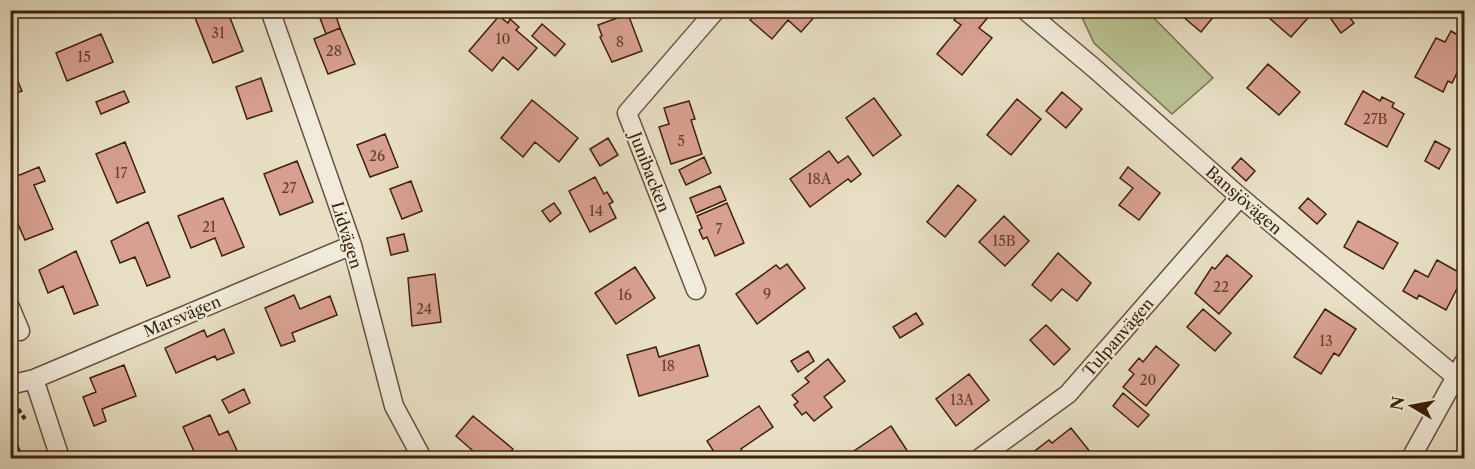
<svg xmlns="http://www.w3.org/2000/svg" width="1475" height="469" font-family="'Libre Caslon Text',serif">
	<rect width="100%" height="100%" fill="#e8e0c6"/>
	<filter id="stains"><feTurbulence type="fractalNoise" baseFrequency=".00333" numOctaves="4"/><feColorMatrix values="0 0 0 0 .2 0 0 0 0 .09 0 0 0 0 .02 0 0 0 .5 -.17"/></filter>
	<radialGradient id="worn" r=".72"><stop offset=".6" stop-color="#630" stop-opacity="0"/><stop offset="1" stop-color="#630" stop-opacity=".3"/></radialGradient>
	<path fill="#b9c193" stroke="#7b714e" stroke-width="1.5" d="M1079,11H1147L1213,78L1172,114L1094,43Z"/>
	<path fill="#d8a092" stroke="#3d2108" stroke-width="1.5" d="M227,10L243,51L213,63L194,15L204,10Z
		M317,10H334L340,28L326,34Z
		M759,10H816L818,13L801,32L788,20L772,39L750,20Z
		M961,10H982L989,16L979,28L992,38L962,75L937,54L961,25L954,20Z
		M1175,10H1219L1201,32Z
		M1273,10H1315L1291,37L1268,17Z
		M1327,10H1344L1354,23L1341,33L1326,12Z
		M628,14L642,51L612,62L600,37L602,36L598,25Z
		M499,16L508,23L510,19L519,27L516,30L537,48L518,70L503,57L492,71L469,51Z
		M542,24L565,44L555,56L532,36Z
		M340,28L355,64L328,74L314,39Z
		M1451,31L1464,39V59L1452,83L1448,81L1443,92L1415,77L1436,38L1445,42Z
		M101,34L113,62L67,81L56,53Z
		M10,62L22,91L10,95Z
		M1268,64L1300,92L1279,115L1247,88Z
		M261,78L272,111L247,119L236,87Z
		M124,91L129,102L101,114L96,102Z
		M1363,91L1380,101L1382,97L1394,103L1392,107L1404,114L1387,147L1345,124Z
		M1062,92L1082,109L1066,128L1046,111Z
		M874,98L901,135L873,156L846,118Z
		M1017,99L1041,119L1011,155L987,135Z
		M532,100L578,138L559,162L535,142L523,157L501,138Z
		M689,101L695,119L691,120L702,154L671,164L659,127L669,124L664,108Z
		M10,111L17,127L10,129Z
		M385,134L398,167L370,177L357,145Z
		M608,138L618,155L600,166L590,149Z
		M1435,141L1450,149L1439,169L1425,161Z
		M125,142L145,192L117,203L96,154Z
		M829,151L838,163L848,156L861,174L851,182L848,179L810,207L790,179Z
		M704,157L711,173L686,185L679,170Z
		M1241,158L1255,171L1246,181L1232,168Z
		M297,161L313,202L280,215L264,174Z
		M39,167L45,181L34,185L53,229L25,240L10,206V179Z
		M1128,167L1160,193L1139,220L1119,205L1133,188L1120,178Z
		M595,177L604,194L607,192L613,202L609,204L616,218L590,232L569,191Z
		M411,181L422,211L402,219L390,189Z
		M958,185L976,200L945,237L927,222Z
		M720,186L726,200L696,213L690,198Z
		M223,198L244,247L222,256L215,238L191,248L178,216Z
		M1308,198L1326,214L1317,224L1299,208Z
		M554,203L561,213L550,222L542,211Z
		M727,203L744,243L715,256L707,237L703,239L699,230L702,228L697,216Z
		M1004,216L1029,241L1005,266L979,242Z
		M1358,221L1398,243L1383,269L1344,247Z
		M148,222L170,277L147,286L135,257L120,263L111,241Z
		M404,234L408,251L391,255L387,238Z
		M76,251L98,305L74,314L63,286L48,293L39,270Z
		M1058,253L1091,283L1077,301L1062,289L1051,301L1032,285Z
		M1227,255L1252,276L1219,314L1195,293L1212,267L1215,269Z
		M1437,260L1464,275L1446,310L1419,295L1417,299L1403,291L1415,270L1428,277Z
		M787,264L805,288L757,324L736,294L776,265L780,269Z
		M635,267L655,298L616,324L595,293Z
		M435,274L441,322L412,326L408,278Z
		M294,295L300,309L330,296L337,315L292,333L295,341L281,346L265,308Z
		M1203,309L1231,333L1215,351L1187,327Z
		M1325,309L1356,329L1339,356L1334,353L1321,374L1294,357Z
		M916,313L923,324L900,338L893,327Z
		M1046,325L1070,349L1054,365L1030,340Z
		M224,329L234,353L217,360L215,356L176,373L165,348L204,330L207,337Z
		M699,345L708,376L639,396L627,355L656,347L659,357Z
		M1156,346L1179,365L1146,406L1123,387L1134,374L1129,370L1139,358L1143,362Z
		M808,351L814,361L798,372L791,361Z
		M828,359L845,381L824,397L832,407L814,421L806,412L802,415L794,405L798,402L792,395L809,382L805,378Z
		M124,365L136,396L102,409L106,421L94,426L83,397L96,392L90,378Z
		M969,374L989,400L956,426L936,399Z
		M244,389L250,403L229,413L222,400Z
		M1123,393L1149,415L1138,427L1113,406Z
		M759,406L773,427L741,449L747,458H718L707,441Z
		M210,415L219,435L228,431L239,455L232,458H226L225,455L217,458H197L183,427Z
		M473,416L513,449L505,458H481L456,436Z
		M891,426L910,455L905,458H859L854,451Z
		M1071,428L1095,458H1034L1031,454L1049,440L1052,443Z
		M16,441L23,458H10V443Z"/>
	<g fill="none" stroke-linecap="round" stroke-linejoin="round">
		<defs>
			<path id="street" d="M270,10L352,245L394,406L422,458
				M1025,10L1094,68L1240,197L1456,377L1464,388
				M696,290L627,113L716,10
				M10,307L20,331
				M34,379L60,458
				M10,385L34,379L352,245
				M980,458L1068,394L1240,197
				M1411,458L1464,362"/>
		</defs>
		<use href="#street" stroke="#685138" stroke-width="21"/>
		<path stroke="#3d2108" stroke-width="4" stroke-dasharray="4.5 3" stroke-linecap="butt" d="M14,403L25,419"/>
		<use href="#street" stroke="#f0ebda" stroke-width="18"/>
	</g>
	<g text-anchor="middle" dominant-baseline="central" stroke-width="4.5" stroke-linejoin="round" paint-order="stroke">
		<g font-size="14" fill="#64412a">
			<text x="218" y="33">31</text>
			<text x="503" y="39">10</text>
			<text x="620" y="42">8</text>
			<text x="334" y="51">28</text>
			<text x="84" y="57">15</text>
			<text x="1375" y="119">27B</text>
			<text x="681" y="141">5</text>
			<text x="377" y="156">26</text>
			<text x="121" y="173">17</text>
			<text x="819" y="179">18A</text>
			<text x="289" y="188">27</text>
			<text x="596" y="211">14</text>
			<text x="209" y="227">21</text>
			<text x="719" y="229">7</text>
			<text x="1004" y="241">15B</text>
			<text x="1221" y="287">22</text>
			<text x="767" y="294">9</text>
			<text x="625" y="295">16</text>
			<text x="424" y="309">24</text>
			<text x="1326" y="341">13</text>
			<text x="668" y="366">18</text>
			<text x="1148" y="380">20</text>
			<text x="962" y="400">13A</text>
		</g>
		<g font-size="16" fill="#3d2108" stroke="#f0ebda">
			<text transform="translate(650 172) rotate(69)">Junibacken</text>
			<text transform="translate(1244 200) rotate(41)">Bansjövägen</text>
			<text transform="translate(347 235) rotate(73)">Lidvägen</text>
			<text transform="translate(182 316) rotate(-23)">Marsvägen</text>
			<text transform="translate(1118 337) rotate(-49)">Tulpanvägen</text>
		</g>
	</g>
	<rect width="1475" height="469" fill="none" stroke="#e8e0c6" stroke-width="36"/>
	<rect x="12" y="12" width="1451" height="445" fill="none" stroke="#3d2108" stroke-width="3"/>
	<rect x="18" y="18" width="1439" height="433" fill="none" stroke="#3d2108" stroke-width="1.5"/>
	<g transform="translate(1412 406) rotate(280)" stroke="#f0ebda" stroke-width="4.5" paint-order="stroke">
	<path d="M0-4.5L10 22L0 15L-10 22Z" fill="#3d2108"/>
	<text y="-9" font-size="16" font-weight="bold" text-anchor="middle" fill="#3d2108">N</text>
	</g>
	<rect width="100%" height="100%" filter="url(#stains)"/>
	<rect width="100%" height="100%" fill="url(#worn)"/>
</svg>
